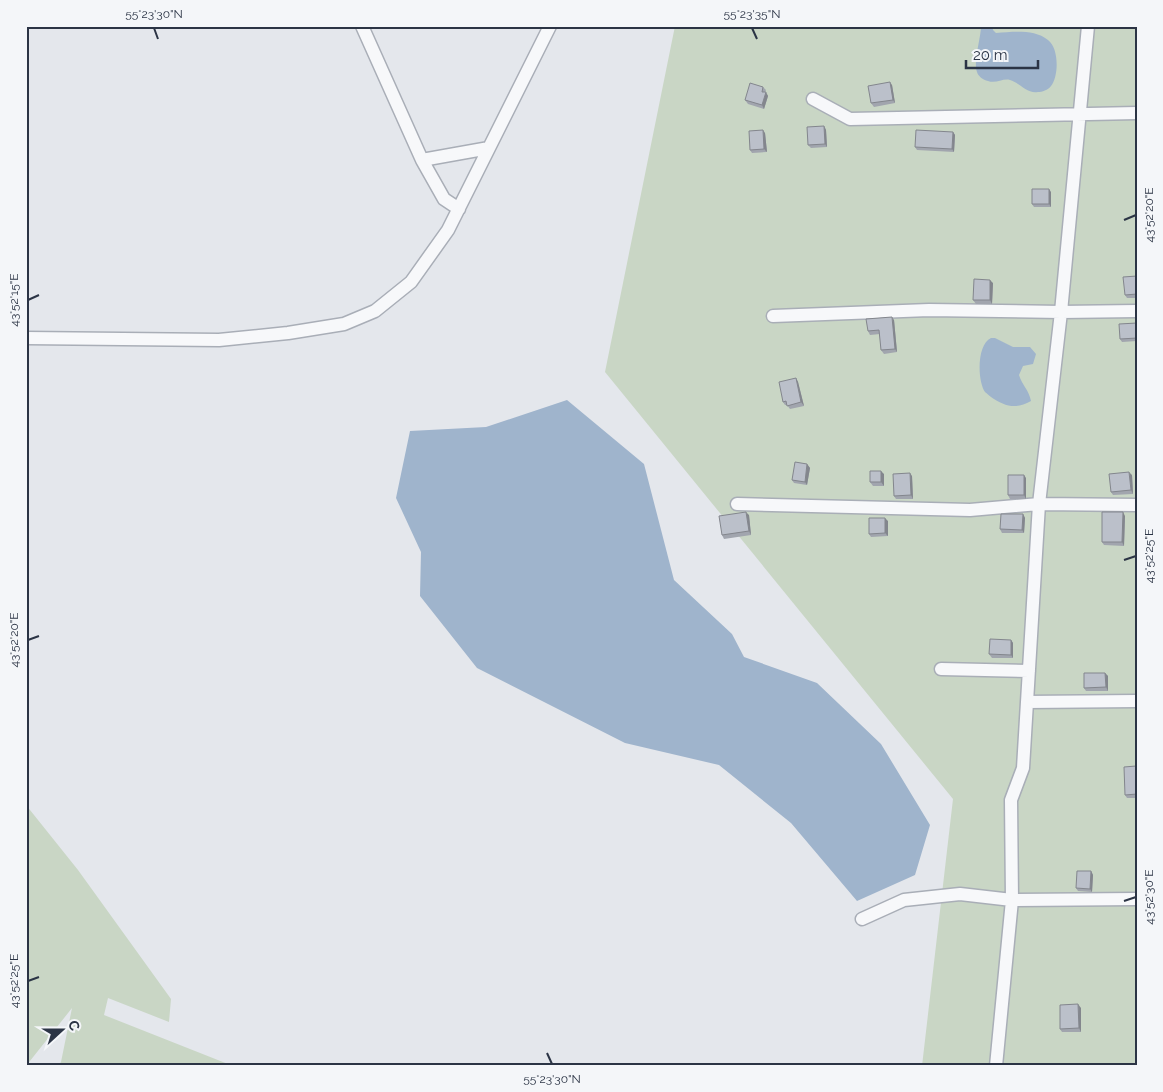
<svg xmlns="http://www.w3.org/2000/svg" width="1163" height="1092" font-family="Raleway,sans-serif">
	<rect width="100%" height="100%" fill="#e4e7ec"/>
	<path fill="#c9d6c5" d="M675,26H1137V1066H922L953,799L605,372Z
		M26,805L78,870L171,999L169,1022L108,998L104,1015L233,1066H58L61,1062L72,1008L26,1066Z"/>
	<path fill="#9fb4cc" d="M981,26H992L993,30L996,33C1013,32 1034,29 1048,40C1059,48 1059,76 1051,86C1048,90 1042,92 1038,92C1027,94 1020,83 1010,80C1003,78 996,84 988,81C983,80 978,76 977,72C973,62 981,38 981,26Z
		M991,338H995L1013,347H1030L1036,354L1033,364L1023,366L1019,375C1022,385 1029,390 1031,401C1016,410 1004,406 991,397C991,397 985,392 985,392C977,380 977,344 991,338Z
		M567,400L644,464L674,580L732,634L744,657L817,683L881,744L930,825L915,875L857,901L791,823L719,765L625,743L477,668L420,596L421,552L396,498L410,431L486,427Z"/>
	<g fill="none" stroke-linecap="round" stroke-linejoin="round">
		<defs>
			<path id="service" d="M362,26L422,160L489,148
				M813,99L850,119L1137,113
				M422,160L444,199L459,209
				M773,316L929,310L1061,312L1137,311
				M26,338L219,340L288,333L344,324L375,311L411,282L448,230L550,26
				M737,504L970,510L1039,504L1137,505
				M941,669L1029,671
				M1027,702L1137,701
				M862,919L904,900L960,894L1012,900L1137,899
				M996,1066L1012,900L1011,800L1023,768L1039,504L1061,312L1088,26"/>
		</defs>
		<use href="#service" stroke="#a9aeb7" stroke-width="15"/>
		<use href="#service" stroke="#f7f8fa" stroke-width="12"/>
	</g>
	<path fill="#a1a5ae" d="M892,85L895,103L874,107L871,103Z
		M763,87L766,90L765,92L768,96L764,109L748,104L745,100Z
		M824,126L826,130L827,147L811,148L808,145Z
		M953,132L955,135L954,152L917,150L915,147Z
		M765,133L767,152L752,153L750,150Z
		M1051,192V207H1034L1032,204Z
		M1137,276V298H1127L1125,295Z
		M993,283L992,304H976L973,300Z
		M894,320L897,352L884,354L881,350L880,334L870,335L868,331Z
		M1137,323V341L1122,342L1120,339Z
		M796,378L798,382L804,406L790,409L787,405H785L783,402Z
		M807,464L810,468L807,485L794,483L792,480Z
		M884,474V486H873L870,482Z
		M1132,475L1133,494L1113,495L1111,492Z
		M912,476L913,499H896L894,496Z
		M1026,478V499H1010L1008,495Z
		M1023,514L1025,518L1024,533H1002L1000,529Z
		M749,515L751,535L724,539L722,535Z
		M1125,516L1124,546L1104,545L1102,542Z
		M888,521V536L871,537L869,534Z
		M1011,640L1013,643V658H992L989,654Z
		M1105,673L1108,676V691H1086L1084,688Z
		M1137,767V798H1127L1125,795Z
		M1091,871L1093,875L1092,892L1078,891L1076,888Z
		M1081,1008V1032H1062L1060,1029Z"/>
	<path fill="#83868d" d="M890,82L892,85L895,103L893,100Z
		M766,92L768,96L764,109L762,105Z
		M824,126L826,130L827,147L825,144Z
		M763,130L765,133L767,152L764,149Z
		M953,132L955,135L954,152L952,149Z
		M1049,189L1051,192V207L1049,204Z
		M990,280L993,283L992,304L990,300Z
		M892,317L894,320L897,352L895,349Z
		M796,378L798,382L804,406L801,402Z
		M807,464L810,468L807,485L805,482Z
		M881,471L884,474V486L881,482Z
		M1129,472L1132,475L1133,494L1131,490Z
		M910,473L912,476L913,499L911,495Z
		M1024,475L1026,478V499L1024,495Z
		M746,512L749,515L751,535L749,531Z
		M1123,512L1125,516L1124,546L1122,542Z
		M1023,514L1025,518L1024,533L1022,530Z
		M885,518L888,521V536L885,533Z
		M1011,640L1013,643V658L1011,655Z
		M1105,673L1108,676V691L1106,687Z
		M1091,871L1093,875L1092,892L1090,889Z
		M1078,1004L1081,1008V1032L1079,1028Z"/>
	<path fill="#bbc0ca" stroke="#83868d" d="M890,82L893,100L871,103L868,86Z
		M750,83L763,87L762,92H766L762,105L745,100Z
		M824,126L825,144L808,145L807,127Z
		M763,130L764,149L750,150L749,131Z
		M916,130L953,132L952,149L915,147Z
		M1032,189H1049V204H1032Z
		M1137,276V294L1125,295L1123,277Z
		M974,279L990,280V300H973Z
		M892,317L895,349L881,350L879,330L868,331L866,319Z
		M1137,323V338L1120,339L1119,324Z
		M796,378L801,402L787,406L786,401L783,402L779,382Z
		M795,462L807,464L805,482L792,480Z
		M870,471H881V482H870Z
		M1129,472L1131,490L1111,492L1109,474Z
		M910,473L911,495L894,496L893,474Z
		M1008,475H1024V495H1008Z
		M746,512L749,531L722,535L719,516Z
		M1102,512H1123L1122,542H1102Z
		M1001,514H1023L1022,530L1000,529Z
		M869,518H885V533L869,534Z
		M990,639L1011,640V655L989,654Z
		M1084,673H1105L1106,687L1084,688Z
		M1136,766L1137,794L1125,795L1124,767Z
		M1077,871H1091L1090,889L1076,888Z
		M1078,1004L1079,1028L1060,1029V1005Z"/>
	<path fill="none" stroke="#2b3445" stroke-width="2" d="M154,28L158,39M752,28L757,39M1124,220L1136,215M28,300L39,295M1124,560L1136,556M28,640L39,636M1124,901L1136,897M28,981L39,977M547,1053L552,1064"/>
	<rect width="1163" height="1092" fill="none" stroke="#f4f6f9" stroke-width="55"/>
	<g transform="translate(62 1030) rotate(69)" stroke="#f4f6f9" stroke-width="4" paint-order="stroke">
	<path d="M0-4L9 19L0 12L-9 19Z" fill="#2b3445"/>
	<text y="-8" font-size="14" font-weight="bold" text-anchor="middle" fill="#2b3445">С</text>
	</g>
	<path d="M966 60v8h72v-8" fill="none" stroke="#2b3445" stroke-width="2.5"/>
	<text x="973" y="60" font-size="15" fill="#2b3445" stroke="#f4f6f9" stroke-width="4" paint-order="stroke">20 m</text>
	<rect x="28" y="28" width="1108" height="1036" fill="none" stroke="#2b3445" stroke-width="2"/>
	<g font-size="12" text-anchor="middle" fill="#2b3445">
		<text x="154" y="18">55°23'30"N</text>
		<text x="752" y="18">55°23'35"N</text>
		<text transform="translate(1149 215) rotate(-90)" y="4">43°52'20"E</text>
		<text transform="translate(14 300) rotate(-90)" y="4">43°52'15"E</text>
		<text transform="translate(1149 556) rotate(-90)" y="4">43°52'25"E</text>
		<text transform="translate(14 640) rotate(-90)" y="4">43°52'20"E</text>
		<text transform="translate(1149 897) rotate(-90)" y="4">43°52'30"E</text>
		<text transform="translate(14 981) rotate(-90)" y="4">43°52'25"E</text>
		<text x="552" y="1083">55°23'30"N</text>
	</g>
</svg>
